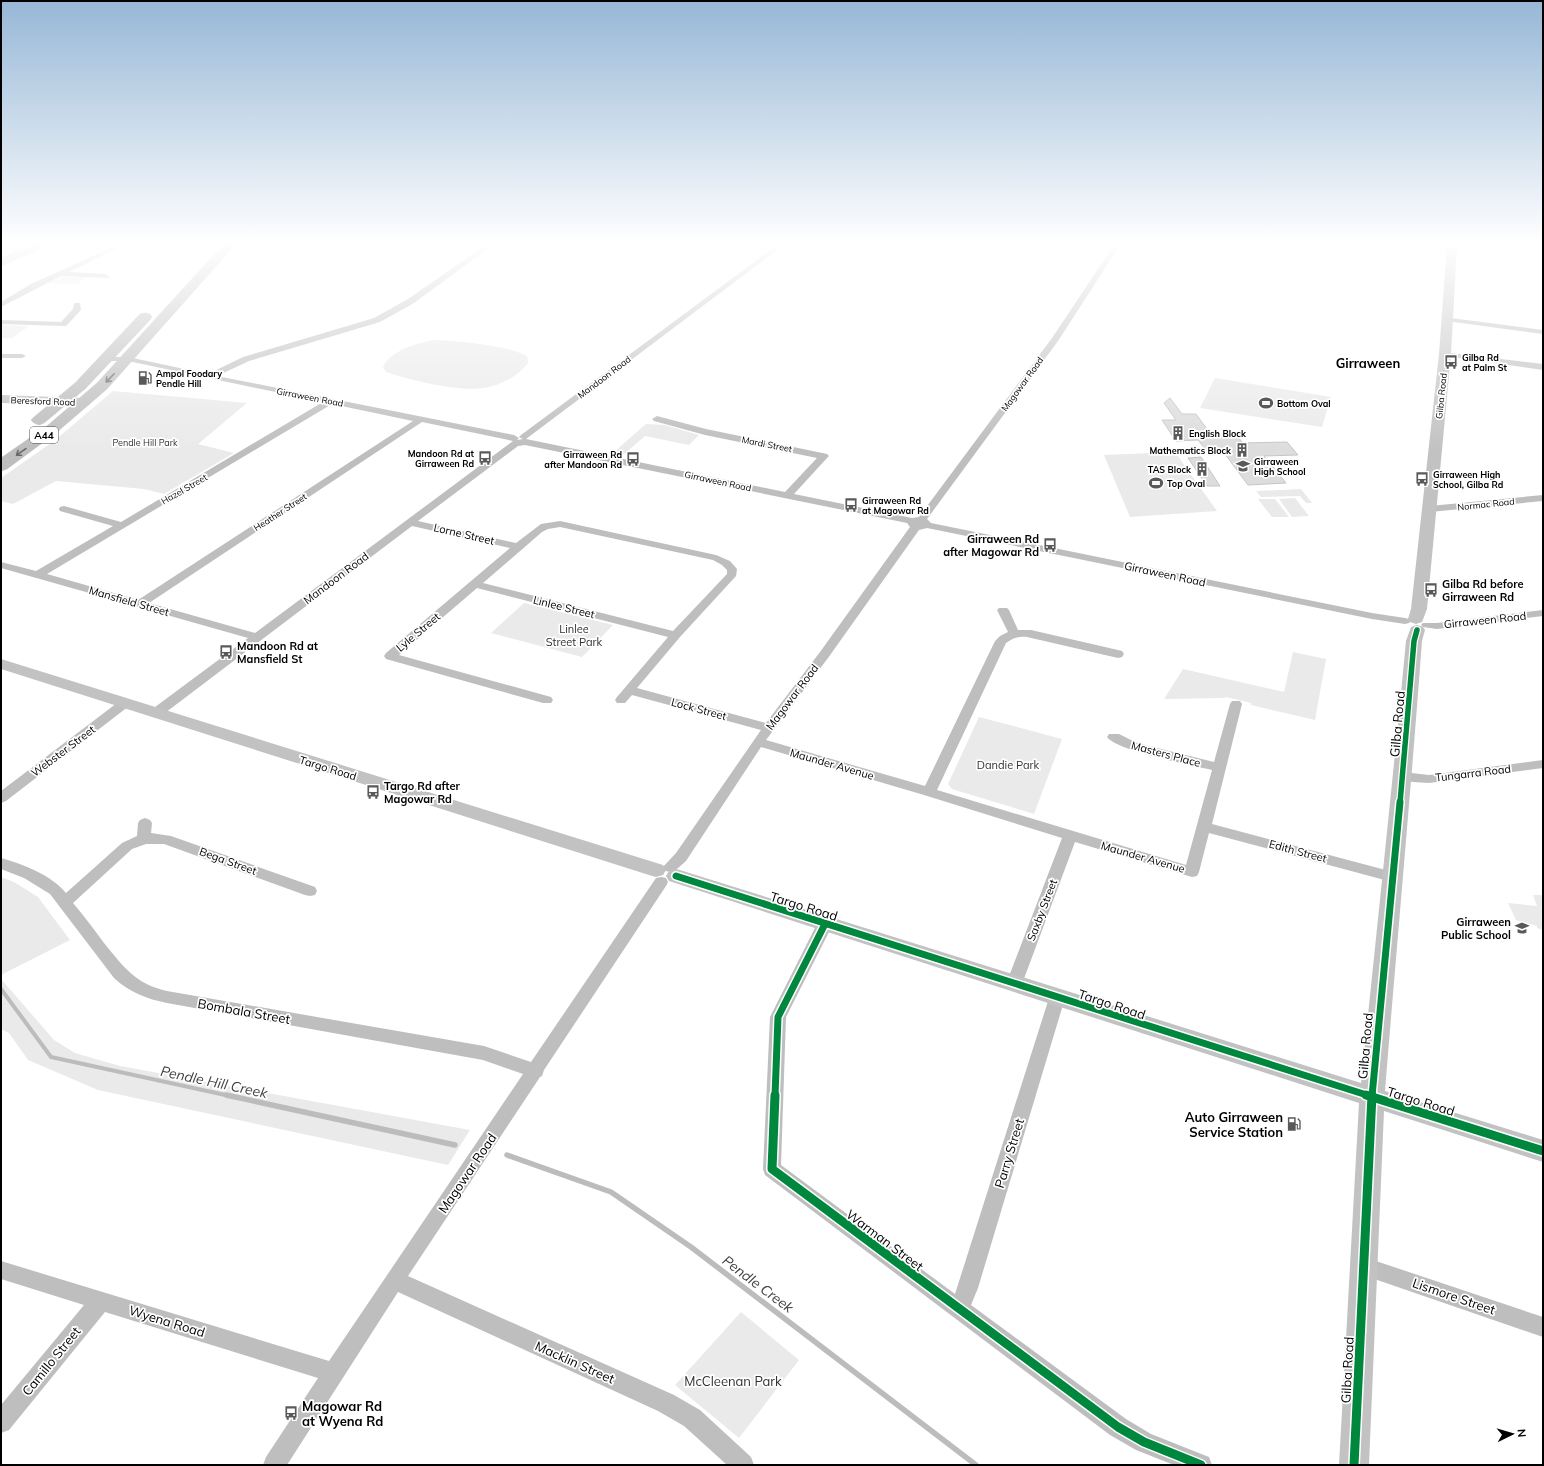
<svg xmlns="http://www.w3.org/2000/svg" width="1544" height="1466" font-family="Mulish,sans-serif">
	<rect width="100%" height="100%" fill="#fff"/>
	<path fill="#eaeaea" d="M63,277H86L78,284L47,283Z
		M1,325L29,326L12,338H1Z
		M438,340C458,341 511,346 527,356L528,363C518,376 500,386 483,388C458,392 410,380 386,372L383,368C387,351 422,341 438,340Z
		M1215,378L1331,397L1322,427L1200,408Z
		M113,391L247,403L198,444L234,453L164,494L144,489L56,481L13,504L1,501V478L54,441Z
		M646,424L665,425L699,435L689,445L645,436L623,455L613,453Z
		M1175,452L1217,511L1130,517L1104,455Z
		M1301,489L1312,503H1306L1300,496L1261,497L1256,491Z
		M1295,498L1309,516L1292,517L1279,499Z
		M1258,499H1275L1289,517H1272Z
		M524,603L613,625L582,657L491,633Z
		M1293,652L1326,659L1315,720L1251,705V703L1226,697L1225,698L1164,699L1183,669L1284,692Z
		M979,717L1062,739L1034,814L952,789L948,784Z
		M1,877L14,882L38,897L70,940L1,975Z
		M1533,895H1543V930L1537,928V926L1516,920L1508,903L1537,906Z
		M1,979L54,1040L75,1053L120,1066L470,1130L448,1165L98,1090L28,1060L9,1033L1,1029Z
		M741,1312L799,1360L739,1438L675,1385Z"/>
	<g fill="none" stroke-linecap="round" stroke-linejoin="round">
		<path stroke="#bcbcbc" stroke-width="4" d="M1,989L51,1057L230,1096"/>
		<path stroke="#bcbcbc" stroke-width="5.5" d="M226,1095L455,1145
			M507,1155L611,1192L691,1247L976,1465"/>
	</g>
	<path fill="#ddd" stroke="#c5c5c5" d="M1170,398L1182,414H1196L1212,436H1237L1243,443L1287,442L1298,455L1264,456L1286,483L1248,485L1225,454L1210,455L1198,440L1176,441L1162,420H1176L1164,403Z
		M1201,457L1220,486H1207L1188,458Z"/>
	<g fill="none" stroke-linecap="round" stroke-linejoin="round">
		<defs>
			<path id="highway" d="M32,245H47L45,247L1,266V258Z
				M223,245H235L107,389L57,432L7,469L1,471V458L47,426L97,383Z
				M145,313L150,314L152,317L150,320L85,389L44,423L39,425L34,423L31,420L34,417L75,383L140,314Z"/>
		</defs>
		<use href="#highway" stroke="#dbdbdb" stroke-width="1"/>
		<path fill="#bebebe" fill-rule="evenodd" d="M117,245H125L69,272L105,274L109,276L108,278L61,276L1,307V302L31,284Z
			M486,245H493L414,303L380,322L249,361L217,376L514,435L519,438L517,440L523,439L519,437L521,435L777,245H784L526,439L785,492L817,458L705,435L654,421L652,419L657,416L706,429L827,454L829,456L827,458L794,494L912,518L919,517L1052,338L1114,245H1120L1058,341L927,519L931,523L1372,613L1405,618L1409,619L1411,621L1409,623L1405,624L1372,619L927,528L919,530L828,658L766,740L925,786L995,641L1000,636L1008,632L997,610L999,608H1007L1009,610L1018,630H1031L1118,650L1122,651L1124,654L1122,657L1118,658L1027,637C1018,636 1013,638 1006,643L937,790L1186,865L1212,770C1192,765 1117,751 1107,737L1109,734H1119L1137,743L1214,762L1230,704L1232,701H1240L1242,704L1212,824L1397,873L1399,877L1397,881L1392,882L1209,833L1199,872L1197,876L1192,877L1075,842L1022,984L1020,988L1014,990L1008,988L1006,984L1062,838L924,795L761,747L686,861C679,867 675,873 665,871L663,867L676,853L761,730L632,695L625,703H617L615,700L617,697L668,637L477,588L399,655L551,697L553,700L551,703H543L386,659L384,656L386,653L510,548L412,526L161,716H151L150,713L151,710L248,638L1,568V562L36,571L113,526L60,511L59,509L60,507L64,506L121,522L323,402L128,361H103L102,359L103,357H128L208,374L243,357L374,318L408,299ZM332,404L413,421L138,600L47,574ZM422,422L513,441L255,633L149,603ZM525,445L907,523L910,527L820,652L766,723L637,688L680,637L736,576L737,569L730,561L716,555L560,521L541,524L516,543L418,521L518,446ZM560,527L713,560L722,565L727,570V574L673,631L483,583L542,532L548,529Z
			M74,303H80L81,310L66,326L1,324V320L61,322L73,309Z
			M1443,317L1543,330V334L1446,321L1442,319Z
			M1442,352L1543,364V370L1445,356H1442L1441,354Z
			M1,354H22L26,356L22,358H1Z
			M1543,495V501L1430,512L1425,509L1430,506Z
			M1543,610V616L1437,629L1423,627L1421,625L1423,623H1437Z
			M125,699L129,700L131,703L129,706L6,801L1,803V791L121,700Z
			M1543,760V768L1429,783L1413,782L1398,779L1396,776L1398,773L1403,772L1429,775Z
			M145,818L150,820L152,823L151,833L171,836L315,887L317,891L315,895L310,896L305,895L164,844H146L132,849L73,903C84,916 94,929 104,943C123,966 135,984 167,991L484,1046L531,1062L656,878L661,877L666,878L668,882L666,886L544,1070L542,1076L540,1077L408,1276L674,1395L700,1410L751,1457L754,1465H727L684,1426L658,1411L398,1292L287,1465H263L266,1457L318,1378L105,1312L9,1430L1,1433V1405L84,1305L1,1279V1261L329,1361L523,1074L483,1060L167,1003C147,999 129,992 114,978L50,894L24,878L1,869V858C23,864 51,875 66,893L122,843L137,836L138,823L140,820Z
			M825,918L830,920L833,924L786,1017L781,1165L955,1294L1049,998L1051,994L1057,992L1063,994L1065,998L978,1288L971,1305L1126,1419L1151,1434L1209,1457L1212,1465H1174L1136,1450L1110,1435L765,1175L763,1169L770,1017L817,924L820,920Z
			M1364,1257L1543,1317V1337L1357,1273L1354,1266L1357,1259Z"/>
		<path fill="#c2c2c2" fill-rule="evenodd" d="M1447,245H1457L1451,354L1427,609L1422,622L1416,624L1410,622L1408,619L1411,609L1439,354Z
			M1,395L85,398L89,399L91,402L89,405L85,406L1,403Z
			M1417,625L1423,627L1425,630L1422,641C1411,791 1397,941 1385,1091L1543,1140V1162L1384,1111L1369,1465H1339L1359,1103L669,881L666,876L669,871L676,869L683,871L1361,1083C1376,936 1392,789 1406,641L1411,627Z
			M1,659L663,865L666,870L663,875L656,877L649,875L1,669Z"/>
		<use href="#highway" fill="#bdbdbd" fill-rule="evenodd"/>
		<defs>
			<path id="cycleway-far2" d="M1400,803L1414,641L1417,630"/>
			<path id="cycleway-far1" d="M676,876L1370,1096
				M775,1096L778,1017L825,924
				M1372,1096L1400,802"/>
			<path id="cycleway" d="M775,1095L772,1169L1118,1427L1144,1442L1201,1465
				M1366,1095L1543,1151
				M1354,1465L1372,1095"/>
		</defs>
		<use href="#cycleway-far2" stroke="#fff" stroke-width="8"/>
		<use href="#cycleway-far1" stroke="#fff" stroke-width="10"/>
		<use href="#cycleway" stroke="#fff" stroke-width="12"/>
		<use href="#cycleway-far2" stroke="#00873e" stroke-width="5.5"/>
		<use href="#cycleway-far1" stroke="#00873e" stroke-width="7"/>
		<use href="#cycleway" stroke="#00873e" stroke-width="9"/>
	</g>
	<defs><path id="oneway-shaft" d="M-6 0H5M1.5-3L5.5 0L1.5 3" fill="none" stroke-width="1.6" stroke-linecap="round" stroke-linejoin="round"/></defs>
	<g stroke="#686868">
		<use href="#oneway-shaft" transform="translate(110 378) rotate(134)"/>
		<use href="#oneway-shaft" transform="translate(21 452) rotate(145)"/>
	</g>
	<linearGradient id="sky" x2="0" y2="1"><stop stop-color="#96b7d6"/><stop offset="0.54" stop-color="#fff"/><stop offset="1" stop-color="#fff" stop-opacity="0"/></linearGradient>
	<rect width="1544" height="450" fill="url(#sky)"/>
	<defs>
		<symbol id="bus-bare" viewBox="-9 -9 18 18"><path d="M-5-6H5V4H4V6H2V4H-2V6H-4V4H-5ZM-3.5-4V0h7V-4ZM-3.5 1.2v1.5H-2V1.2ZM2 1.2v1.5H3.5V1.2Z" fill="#595959" stroke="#fff" stroke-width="2.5" paint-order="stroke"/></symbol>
		<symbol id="fuel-bare" viewBox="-9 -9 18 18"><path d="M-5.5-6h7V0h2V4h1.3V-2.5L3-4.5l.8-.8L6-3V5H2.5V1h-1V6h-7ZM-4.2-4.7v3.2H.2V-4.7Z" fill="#595959" stroke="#fff" stroke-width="2.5" paint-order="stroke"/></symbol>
		<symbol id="stadium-bare" viewBox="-9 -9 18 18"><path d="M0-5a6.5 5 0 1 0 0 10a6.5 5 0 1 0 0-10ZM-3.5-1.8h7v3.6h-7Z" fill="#595959" stroke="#fff" stroke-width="2.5" paint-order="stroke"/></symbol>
		<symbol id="building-bare" viewBox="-9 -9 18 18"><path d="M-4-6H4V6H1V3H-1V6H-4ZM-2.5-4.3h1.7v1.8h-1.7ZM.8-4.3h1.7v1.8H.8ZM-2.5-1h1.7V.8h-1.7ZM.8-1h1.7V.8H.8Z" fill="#595959" stroke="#fff" stroke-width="2.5" paint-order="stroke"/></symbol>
		<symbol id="school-bare" viewBox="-9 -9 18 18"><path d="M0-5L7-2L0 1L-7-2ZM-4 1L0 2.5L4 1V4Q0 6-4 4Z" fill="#595959" stroke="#fff" stroke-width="2.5" paint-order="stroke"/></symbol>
	</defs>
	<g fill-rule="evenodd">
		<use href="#bus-bare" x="1441" y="352" width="20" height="20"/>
		<use href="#fuel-bare" x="135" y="368" width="20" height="20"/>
		<use href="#stadium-bare" x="1256" y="393" width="20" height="20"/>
		<use href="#building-bare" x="1168" y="423" width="20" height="20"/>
		<use href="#building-bare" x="1232" y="440" width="20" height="20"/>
		<use href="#bus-bare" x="475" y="448" width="20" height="20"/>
		<use href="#bus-bare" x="623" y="449" width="20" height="20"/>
		<use href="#school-bare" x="1233" y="456" width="20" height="20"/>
		<use href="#building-bare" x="1192" y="459" width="20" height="20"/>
		<use href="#bus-bare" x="1412" y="469" width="20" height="20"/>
		<use href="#stadium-bare" x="1146" y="473" width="20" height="20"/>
		<use href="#bus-bare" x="841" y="495" width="20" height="20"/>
		<use href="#bus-bare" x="1040" y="535" width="20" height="20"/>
		<use href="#bus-bare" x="1421" y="580" width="20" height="20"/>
		<use href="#bus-bare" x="216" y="642" width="20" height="20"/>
		<use href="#bus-bare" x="363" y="782" width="20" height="20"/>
		<use href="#school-bare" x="1512" y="918" width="20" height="20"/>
		<use href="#fuel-bare" x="1284" y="1114" width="20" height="20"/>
		<use href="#bus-bare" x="281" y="1403" width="20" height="20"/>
	</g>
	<g text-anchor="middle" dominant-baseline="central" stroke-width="3.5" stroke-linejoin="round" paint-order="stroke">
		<g font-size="9" font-weight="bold" fill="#000" stroke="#fff" text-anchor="start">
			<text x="1462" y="357">Gilba Rd<tspan x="1462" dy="10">at Palm St</tspan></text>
			<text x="156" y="373">Ampol Foodary<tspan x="156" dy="10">Pendle Hill</tspan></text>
			<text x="1277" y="403">Bottom Oval</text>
			<text x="1189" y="433">English Block</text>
			<text x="1231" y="450" text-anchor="end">Mathematics Block</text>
			<text x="474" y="453" text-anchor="end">Mandoon Rd at<tspan x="474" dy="10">Girraween Rd</tspan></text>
			<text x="622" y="454" text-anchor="end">Girraween Rd<tspan x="622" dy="10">after Mandoon Rd</tspan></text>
			<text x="1254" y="461">Girraween<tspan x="1254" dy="10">High School</tspan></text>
			<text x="1191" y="469" text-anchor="end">TAS Block</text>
			<text x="1433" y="474">Girraween High<tspan x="1433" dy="10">School, Gilba Rd</tspan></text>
			<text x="1167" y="483">Top Oval</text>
			<text x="862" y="500">Girraween Rd<tspan x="862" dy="10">at Magowar Rd</tspan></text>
		</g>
		<g font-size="9" fill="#000" stroke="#fff">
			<text transform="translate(604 377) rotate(-37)">Mandoon Road</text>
			<text transform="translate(1022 384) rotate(-54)">Magowar Road</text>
			<text transform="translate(1441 396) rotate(-84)">Gilba Road</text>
			<text transform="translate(310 397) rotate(11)">Girraween Road</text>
			<text transform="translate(43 401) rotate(2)">Beresford Road</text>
			<text transform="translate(767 444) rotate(11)">Mardi Street</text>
			<text transform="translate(718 481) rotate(12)">Girraween Road</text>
			<text transform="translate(184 489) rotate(-30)">Hazel Street</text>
			<text transform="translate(1486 504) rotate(-6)">Normac Road</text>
			<text transform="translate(280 512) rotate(-33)">Heather Street</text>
		</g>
		<g font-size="9" fill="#303030" stroke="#fff">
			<text x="145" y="442">Pendle Hill Park</text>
		</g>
		<rect fill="#fff" stroke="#4c4c4c" stroke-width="1" x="30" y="427" width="28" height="16" rx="3"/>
		<g font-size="10" font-weight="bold" fill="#000">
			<text x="44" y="435">A44</text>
		</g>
		<g font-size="11" fill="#000" stroke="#fff">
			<text transform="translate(464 534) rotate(13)">Lorne Street</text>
			<text transform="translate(1165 574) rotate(12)">Girraween Road</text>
			<text transform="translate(336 578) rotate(-37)">Mandoon Road</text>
			<text transform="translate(129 601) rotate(16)">Mansfield Street</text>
			<text transform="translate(564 607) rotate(14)">Linlee Street</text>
			<text transform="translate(1485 620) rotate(-6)">Girraween Road</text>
			<text transform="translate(418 632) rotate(-40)">Lyle Street</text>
			<text transform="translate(792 697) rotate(-53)">Magowar Road</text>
			<text transform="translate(699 709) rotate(15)">Lock Street</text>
			<text transform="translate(63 751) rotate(-37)">Webster Street</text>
			<text transform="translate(1166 754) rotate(15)">Masters Place</text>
			<text transform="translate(832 764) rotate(16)">Maunder Avenue</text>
			<text transform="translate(328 768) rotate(17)">Targo Road</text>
			<text transform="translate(1473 773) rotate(-7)">Tungarra Road</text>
			<text transform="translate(1298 851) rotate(15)">Edith Street</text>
			<text transform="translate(1143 857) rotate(16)">Maunder Avenue</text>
			<text transform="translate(228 861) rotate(20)">Bega Street</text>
			<text transform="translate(1042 910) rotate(-69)">Saxby Street</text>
		</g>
		<g font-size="11" font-weight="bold" fill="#000" stroke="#fff" text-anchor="start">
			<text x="1039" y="539" text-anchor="end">Girraween Rd<tspan x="1039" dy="13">after Magowar Rd</tspan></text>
			<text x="1442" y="584">Gilba Rd before<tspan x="1442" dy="13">Girraween Rd</tspan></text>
			<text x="237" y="646">Mandoon Rd at<tspan x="237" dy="13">Mansfield St</tspan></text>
			<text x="384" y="786">Targo Rd after<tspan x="384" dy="13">Magowar Rd</tspan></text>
			<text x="1511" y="922" text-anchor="end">Girraween<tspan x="1511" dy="13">Public School</tspan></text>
		</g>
		<g font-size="11" fill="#303030" stroke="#fff">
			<text x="574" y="629">Linlee<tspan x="574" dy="13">Street Park</tspan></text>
			<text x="1008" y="765">Dandie Park</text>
		</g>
		<g font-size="13" font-weight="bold" fill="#000" stroke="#fff">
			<text x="1368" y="363">Girraween</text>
		</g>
		<g font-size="13" fill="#000" stroke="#fff">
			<text transform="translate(1397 724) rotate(-85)">Gilba Road</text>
			<text transform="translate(804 906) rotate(17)">Targo Road</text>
			<text transform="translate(1112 1004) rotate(18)">Targo Road</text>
			<text transform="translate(244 1011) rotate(10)">Bombala Street</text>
			<text transform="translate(1365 1046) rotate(-85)">Gilba Road</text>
			<text transform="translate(1421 1101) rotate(17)">Targo Road</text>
			<text transform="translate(1009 1153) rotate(-73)">Parry Street</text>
			<text transform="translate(467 1173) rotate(-56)">Magowar Road</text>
			<text transform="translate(885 1240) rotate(37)">Warman Street</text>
			<text transform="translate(1454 1296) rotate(19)">Lismore Street</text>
			<text transform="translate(167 1321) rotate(17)">Wyena Road</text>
			<text transform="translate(51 1361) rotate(-51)">Camillo Street</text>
			<text transform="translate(575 1362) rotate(24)">Macklin Street</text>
			<text transform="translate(1347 1370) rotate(-87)">Gilba Road</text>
		</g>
		<g font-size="13" font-weight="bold" fill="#000" stroke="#fff" text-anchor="end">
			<text x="1283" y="1117">Auto Girraween<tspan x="1283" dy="15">Service Station</tspan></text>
			<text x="302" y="1406" text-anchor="start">Magowar Rd<tspan x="302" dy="15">at Wyena Rd</tspan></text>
		</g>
		<g font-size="13" fill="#303030" stroke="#fff">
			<text x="733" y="1381">McCleenan Park</text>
		</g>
		<g font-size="14" font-style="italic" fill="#414141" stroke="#fff">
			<text transform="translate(214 1082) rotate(12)">Pendle Hill Creek</text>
			<text transform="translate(758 1284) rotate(37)">Pendle Creek</text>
		</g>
	</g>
	<rect width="1544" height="1466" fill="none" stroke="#000000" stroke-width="4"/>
	<g transform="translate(1512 1434) rotate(85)" stroke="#ffffff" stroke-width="3" paint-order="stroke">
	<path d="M0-3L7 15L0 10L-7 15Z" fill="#000000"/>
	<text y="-6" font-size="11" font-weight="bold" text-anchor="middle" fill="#000000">N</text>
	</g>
</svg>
